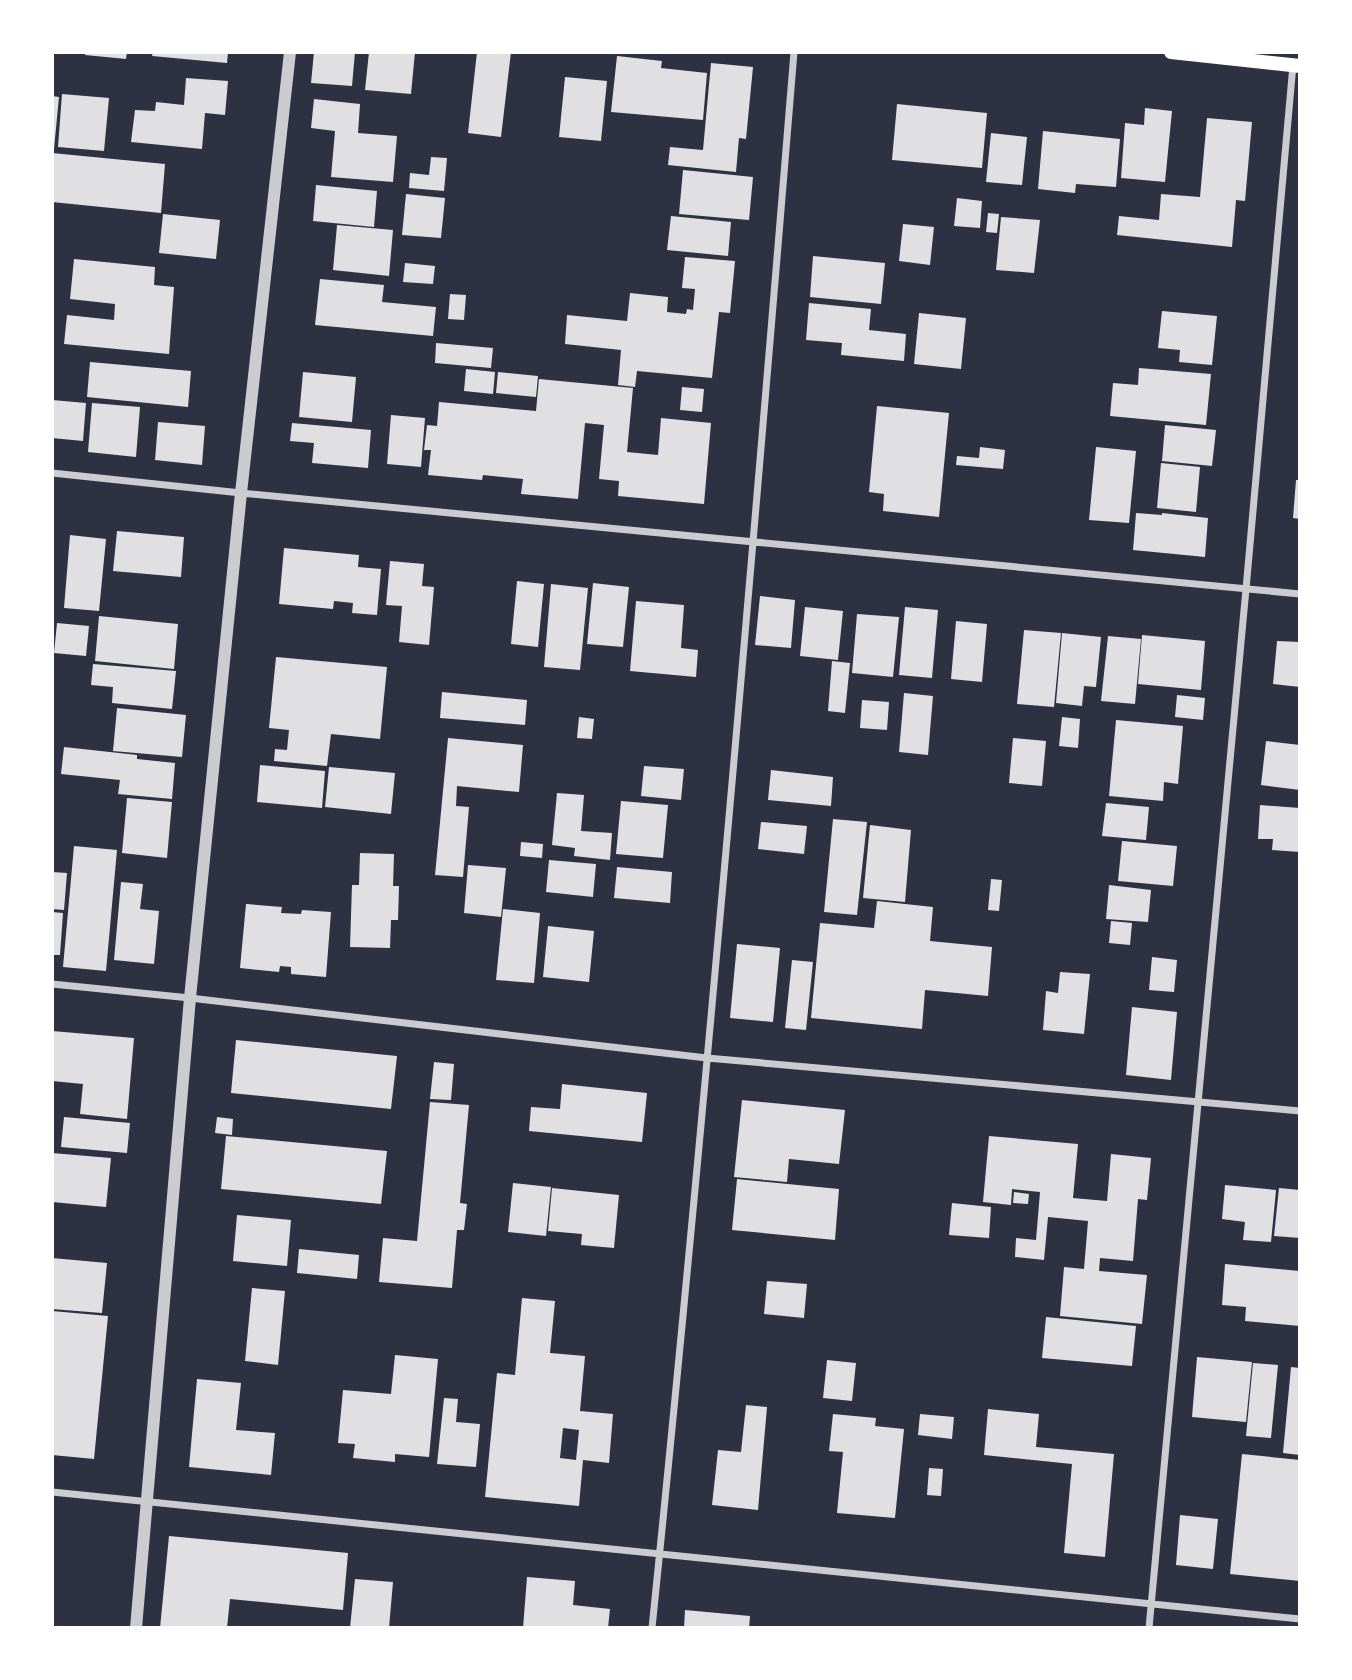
<svg xmlns="http://www.w3.org/2000/svg" width="1352" height="1680" font-family="'Noto Sans',sans-serif">
	<rect width="100%" height="100%" fill="#2d3142"/>
	<path fill="#e0e0e3" fill-rule="evenodd" d="M85,52H127L126,59L85,55Z
		M153,52H228L227,63L152,56Z
		M314,52H355L352,86L311,83Z
		M369,52H415L411,94L365,90Z
		M477,52H511L501,137L468,133Z
		M617,56L662,61L661,68L707,73L703,120L611,112Z
		M711,63L753,67L746,139L739,138L736,172L668,165L670,147L703,150Z
		M565,77L607,81L601,141L559,137Z
		M186,78L228,81L225,115L205,113L202,149L131,142L135,110L155,111L156,102L184,105Z
		M62,94L109,98L104,151L58,147Z
		M52,96L59,97L54,149H52Z
		M314,99L360,104L358,133L397,136L393,182L331,177L335,131L311,128Z
		M897,104L987,113L982,168L892,160Z
		M1145,108L1172,111L1165,182L1121,178L1125,123L1144,125Z
		M1207,118L1252,122L1245,201L1236,200L1232,247L1117,235L1119,216L1159,220L1161,194L1200,197Z
		M1043,131L1120,139L1116,187L1076,184L1075,193L1038,189Z
		M991,133L1027,137L1022,185L986,182Z
		M52,153L165,164L161,213L52,202Z
		M431,157L447,158L444,191L409,188L410,173L429,175Z
		M683,170L753,177L749,220L679,214Z
		M316,185L377,191L374,227L313,221Z
		M406,194L445,198L441,238L402,235Z
		M957,198L982,201L980,228L954,226Z
		M988,213L999,214L997,233L986,232Z
		M163,214L220,220L216,259L159,253Z
		M671,216L731,222L728,256L667,250Z
		M1001,217L1040,220L1034,273L996,270Z
		M903,224L934,227L930,265L899,261Z
		M337,225L393,230L389,276L333,270Z
		M813,256L885,263L881,304L810,297Z
		M685,257L735,261L730,313L719,312L712,378L637,371L635,387L618,385L621,350L565,344L567,315L627,321L630,293L668,297L667,312L686,314L687,309L693,310L695,289L682,288Z
		M74,259L155,267L154,285L174,287L169,354L64,344L67,315L114,320L115,304L70,299Z
		M405,263L435,266L433,284L403,282Z
		M320,279L384,285L382,302L436,307L433,336L315,325Z
		M450,294L466,295L464,320L448,319Z
		M809,303L871,309L869,330L906,334L904,361L841,355L842,343L806,340Z
		M1162,311L1217,316L1212,365L1179,362L1180,350L1158,348Z
		M919,313L966,318L961,369L914,364Z
		M436,343L493,348L491,368L435,363Z
		M90,362L191,371L188,407L87,397Z
		M1139,368L1211,374L1206,425L1110,416L1113,383L1138,385Z
		M466,369L495,372L493,394L464,391Z
		M303,372L356,377L352,422L299,417Z
		M498,372L538,376L536,397L496,393Z
		M539,379L633,388L627,452L658,455L661,418L711,423L704,504L618,496L619,481L599,479L604,425L585,423L578,499L521,494L523,479L483,475L482,480L428,475L431,450H424L427,425L437,426L439,402L536,411Z
		M682,387L704,389L702,412L680,410Z
		M52,400L86,403L83,441L52,438Z
		M92,403L140,407L136,457L88,452Z
		M877,406L949,413L939,517L883,511L884,494L869,492Z
		M391,415L425,418L421,467L387,464Z
		M158,422L205,426L202,465L155,460Z
		M292,423L371,430L368,468L312,463L314,443L290,441Z
		M1165,425L1216,430L1212,466L1162,461Z
		M980,447L1005,450L1003,469L956,465L957,456L979,458Z
		M1096,447L1136,451L1129,523L1089,520Z
		M1161,463L1200,467L1196,512L1157,508Z
		M1296,480H1300V519L1293,518Z
		M1136,513L1162,515V513L1208,518L1205,557L1133,550Z
		M117,531L184,537L181,577L113,571Z
		M70,535L106,539L99,611L64,608Z
		M284,548L359,555L358,567L381,569L377,615L352,613L353,603L334,601L333,609L279,604Z
		M390,561L424,564L422,586L434,587L429,645L399,642L402,606L386,605Z
		M517,581L544,584L538,647L511,644Z
		M593,583L629,587L623,647L587,644Z
		M551,584L588,588L580,670L544,667Z
		M760,596L795,600L791,648L755,645Z
		M636,601L684,605L681,648L698,650L696,677L630,671Z
		M805,607L843,611L838,660L800,656Z
		M905,607L938,610L932,678L899,675Z
		M857,614L899,617L893,677L852,673Z
		M99,616L178,624L174,669L95,661Z
		M956,621L987,624L982,682L951,679Z
		M57,623L89,626L86,656L54,653Z
		M1024,630L1061,633L1054,707L1017,704Z
		M1062,633L1101,637L1096,687L1084,686L1082,706L1056,703Z
		M1142,635L1205,641L1201,690L1138,684Z
		M1108,636L1141,639L1135,704L1101,701Z
		M1277,641L1300,642V687L1273,684Z
		M276,657L387,667L380,739L331,734L327,766L274,761L275,749L287,750L289,730L269,728Z
		M832,661L850,663L845,713L828,711Z
		M93,664L176,671L172,709L112,703L113,687L91,685Z
		M442,692L527,700L525,725L440,718Z
		M904,693L933,696L928,755L899,752Z
		M1177,695L1205,698L1203,720L1175,717Z
		M862,700L889,702L887,730L860,728Z
		M117,708L186,715L182,757L113,751Z
		M579,717L594,719L592,739L577,738Z
		M1062,717L1080,719L1078,748L1059,746Z
		M1116,720L1183,726L1178,784L1164,782L1163,801L1109,796Z
		M448,738L523,745L519,792L457,786L456,806L469,807L463,877L435,875Z
		M1013,738L1046,741L1042,786L1009,783Z
		M1266,741L1300,745V790L1261,785Z
		M64,747L137,755V759L175,763L172,799L118,794L120,780L61,774Z
		M260,765L325,771L322,808L257,802Z
		M644,766L684,769L681,800L641,796Z
		M329,767L395,773L391,814L325,807Z
		M771,770L833,777L831,806L768,800Z
		M557,793L584,795L581,831L612,833L610,860L574,856L575,848L552,845Z
		M127,798L172,802L167,858L122,853Z
		M621,801L668,805L663,858L616,854Z
		M1106,803L1149,807L1146,840L1102,836Z
		M1260,805L1300,808V852L1272,850L1273,839H1258Z
		M833,819L867,822L857,915L824,912Z
		M761,822L807,826L804,854L758,849Z
		M870,825L911,830L905,902L863,898Z
		M1122,841L1177,846L1173,886L1118,881Z
		M521,842L543,844L542,858L520,856Z
		M74,846L117,850L106,971L63,967Z
		M360,853L394,854L393,886H399L398,920H391L390,948L350,947L352,885H359Z
		M549,860L596,864L593,897L546,892Z
		M468,865L506,868L501,917L464,913Z
		M617,867L672,872L670,903L614,898Z
		M52,872L67,873L64,910L52,909Z
		M991,879L1002,880L999,911L988,910Z
		M121,882L143,884L140,909L159,911L154,964L114,960Z
		M1109,885L1151,890L1148,922L1106,919Z
		M877,901L933,907L930,941L992,947L988,996L925,990L922,1029L811,1018L820,923L874,928Z
		M246,904L282,907L281,913L301,914L302,910L331,912L326,977L291,974V967L280,966L279,972L240,968Z
		M503,909L540,913L534,983L496,980Z
		M52,912L63,913L60,955H52Z
		M1111,921L1132,923L1130,945L1109,943Z
		M548,926L594,931L589,982L543,977Z
		M737,944L780,948L773,1022L730,1018Z
		M1152,957L1177,960L1174,992L1149,990Z
		M792,960L813,962L806,1030L785,1028Z
		M1060,972L1090,974L1084,1034L1043,1030L1046,991L1058,993Z
		M1132,1007L1177,1012L1171,1080L1126,1075Z
		M52,1031L134,1038L127,1119L80,1114L83,1084L52,1081Z
		M236,1040L397,1056L391,1109L231,1093Z
		M434,1062L454,1064L451,1100L430,1099Z
		M562,1084L647,1093L642,1142L529,1131L531,1107L560,1109Z
		M742,1100L845,1110L839,1164L789,1159L787,1182L734,1177Z
		M430,1102L469,1105L460,1203L467,1204L464,1230H457L452,1288L379,1282L383,1238L417,1241Z
		M64,1117L130,1123L127,1153L61,1147Z
		M217,1117L233,1119L232,1135L215,1133Z
		M226,1136L387,1151L381,1204L221,1189Z
		M989,1136L1078,1144L1073,1198L1107,1201L1111,1154L1151,1158L1147,1200L1138,1199L1133,1261L1100,1258L1099,1271L1147,1275L1142,1324L1060,1316L1064,1267L1084,1269L1088,1221L1048,1217L1044,1260L1015,1257L1016,1238L1036,1240L1040,1192L1012,1189L1011,1205L983,1202Z
		M52,1153L111,1158L106,1207L52,1202Z
		M737,1179L839,1189L835,1240L732,1230Z
		M513,1183L551,1187L546,1236L508,1232Z
		M1225,1185L1276,1190L1271,1242L1243,1240L1245,1222L1222,1219Z
		M552,1188L619,1195L614,1248L581,1245L582,1234L548,1231Z
		M1279,1188L1300,1190V1238L1274,1236Z
		M1014,1192L1029,1194L1028,1204L1013,1203Z
		M952,1203L991,1207L989,1238L949,1235Z
		M237,1215L291,1220L287,1266L233,1261Z
		M299,1249L359,1255L357,1279L297,1273Z
		M52,1258L107,1263L102,1313L52,1309Z
		M1225,1264L1300,1271V1326L1245,1321L1246,1307L1222,1305Z
		M767,1281L807,1284L804,1318L764,1314Z
		M252,1288L285,1291L278,1365L245,1361Z
		M522,1298L555,1301L550,1353L585,1356L580,1411L613,1414L609,1463L583,1460L579,1506L485,1497L497,1373L515,1375ZM563,1428L579,1430L576,1460L560,1458Z
		M52,1311L108,1316L94,1459L52,1455Z
		M1046,1317L1136,1326L1132,1366L1042,1358Z
		M395,1355L438,1359L429,1457L395,1454V1462L353,1458L355,1444L338,1443L343,1390L391,1394Z
		M1197,1357L1252,1362L1246,1422L1192,1417Z
		M827,1360L856,1363L852,1401L823,1398Z
		M1253,1363L1278,1365L1271,1438L1246,1436Z
		M1291,1367L1300,1368V1455L1283,1453Z
		M197,1379L241,1383L236,1430L275,1433L271,1475L189,1467Z
		M444,1398L458,1399L456,1422L480,1424L476,1467L437,1464Z
		M746,1405L767,1407L758,1510L712,1505L718,1450L741,1452Z
		M988,1409L1039,1414L1036,1447L1114,1454L1105,1557L1064,1553L1072,1464L984,1455Z
		M833,1414L876,1418L875,1426L904,1429L895,1518L837,1513L843,1452L829,1451Z
		M920,1414L954,1417L952,1439L918,1435Z
		M1242,1454L1300,1460V1581L1230,1574Z
		M929,1468L943,1469L941,1496L927,1495Z
		M1180,1515L1218,1519L1213,1569L1176,1565Z
		M169,1536L348,1553L343,1610L230,1599L227,1628H160Z
		M527,1577L575,1581L573,1605L610,1609L608,1628H523Z
		M355,1579L393,1582L389,1628H350Z
		M685,1610L750,1616L749,1628H684Z"/>
	<g fill="none" stroke-linecap="round" stroke-linejoin="round">
		<path stroke="#caccd0" stroke-width="7" d="M52,473L241,493L1300,594
			M52,984L190,998L707,1058L1300,1111
			M52,1492L1300,1619
			M652,1628C706,1103 751,578 794,52
			M1149,1628L1246,589L1293,65"/>
		<path stroke="#caccd0" stroke-width="12" d="M136,1628L190,998L241,493L290,52"/>
		<path stroke="#fff" stroke-width="14" d="M1171,52L1300,66"/>
	</g>
	<rect width="1352" height="1680" fill="none" stroke="#ffffff" stroke-width="108"/>
</svg>
